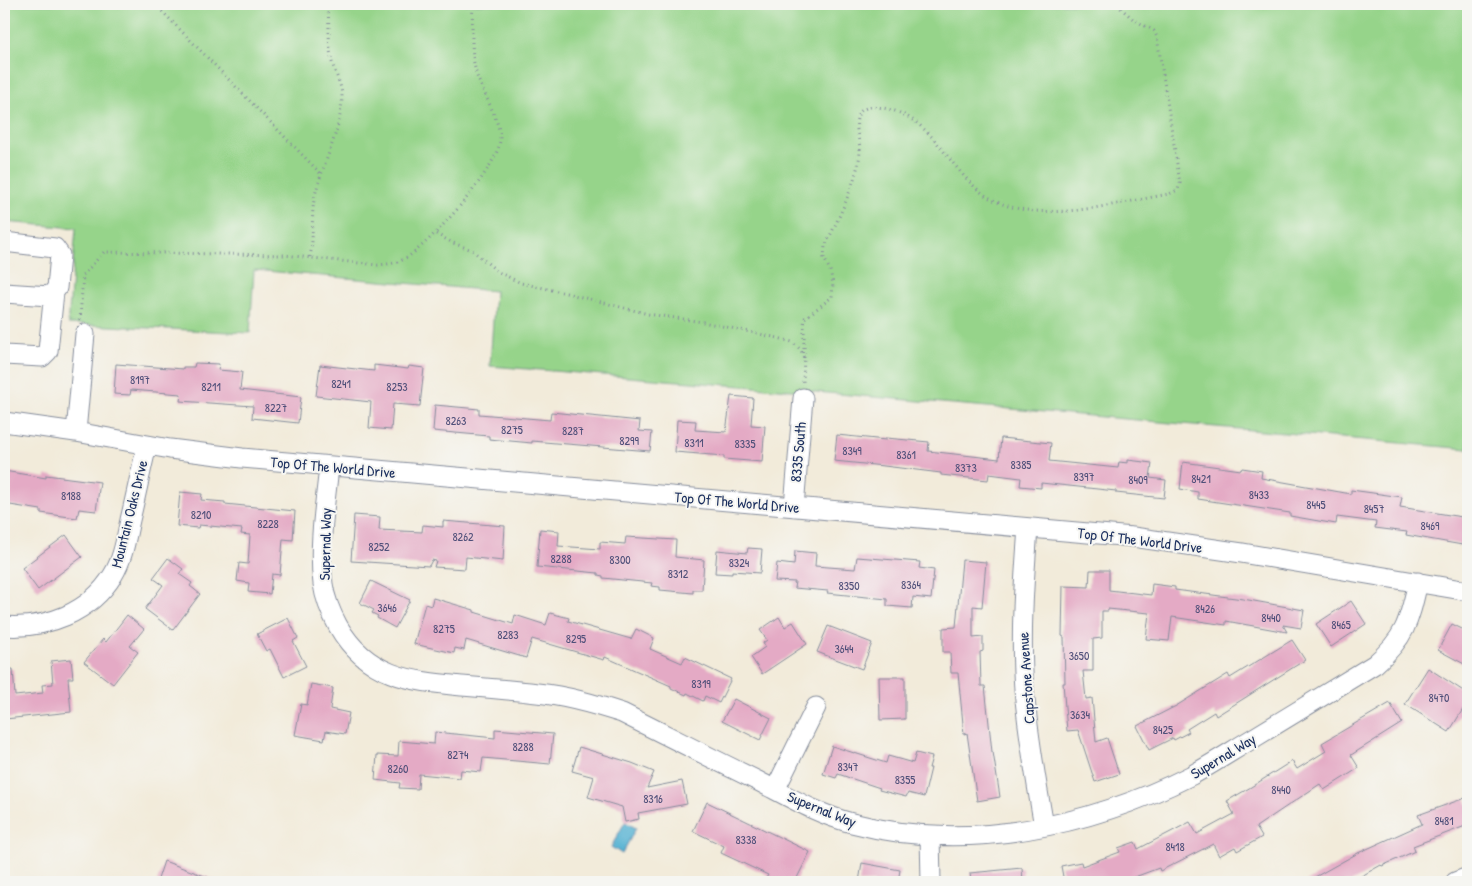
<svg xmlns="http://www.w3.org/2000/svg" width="1472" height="886" font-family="'Patrick Hand',sans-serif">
	<rect width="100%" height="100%" fill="#f6f6f2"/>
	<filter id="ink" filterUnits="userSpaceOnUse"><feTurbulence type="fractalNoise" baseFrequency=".02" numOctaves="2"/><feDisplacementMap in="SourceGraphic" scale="10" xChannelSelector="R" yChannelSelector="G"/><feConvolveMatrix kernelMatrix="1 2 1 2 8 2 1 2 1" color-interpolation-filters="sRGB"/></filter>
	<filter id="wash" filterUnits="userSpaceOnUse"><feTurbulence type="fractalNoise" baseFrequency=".0096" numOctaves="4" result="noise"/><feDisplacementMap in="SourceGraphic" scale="20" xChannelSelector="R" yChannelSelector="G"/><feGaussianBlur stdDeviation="1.12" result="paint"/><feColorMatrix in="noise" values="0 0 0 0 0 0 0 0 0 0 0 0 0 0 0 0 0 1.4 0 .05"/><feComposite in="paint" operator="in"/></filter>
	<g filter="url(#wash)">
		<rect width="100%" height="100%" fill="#f2ebda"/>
		<path fill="#96d48a" stroke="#588274" d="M4,4H1468V449L816,392L490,366L495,291L254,270L250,333L68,324L76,228L4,222Z"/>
		<path fill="#53b1d2" stroke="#377098" d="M625,822L636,828L622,854L611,847Z"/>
		<g id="blocks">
			<path fill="#e4aac5" d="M195,363L219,364L218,370L242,372L240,390L301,397L298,423L252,418L253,406L180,401L181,394L131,390L130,395L114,394L116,364L183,369V367H194Z
				M320,365L374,371V365L408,369L409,366L424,368L420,406L393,404L391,430L369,428L371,402L316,396Z
				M731,396L753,398L751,425L765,426L762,462L724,459V456L675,452L677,420L696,421L695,430L726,432Z
				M435,405L479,409V414L550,420L551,412L640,421L639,431L652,432L650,451L532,441V443L489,439V436L433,431Z
				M837,435L886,440V438L929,442L928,451L999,459L1001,438L1051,443L1049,461L1118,468L1119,462L1128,463V460L1152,463L1150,478L1166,480L1164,498L1116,493V491L1041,483V488L1020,486L1021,478L989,474L988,480L941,475V473L884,466L834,461Z
				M1183,462L1241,470L1242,468L1262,471L1261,478L1351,494V490L1402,497L1400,507L1468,518V546L1406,535L1407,532L1375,528L1376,522L1337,517L1336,524L1290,516V513L1198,499V492L1180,489Z
				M4,471L46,478V475L100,482L96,511L79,509L77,518L41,513V510L4,504Z
				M180,492L202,494L201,500L225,502V504L295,511L293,540L283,539L280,575L272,574L270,594L248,592L249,583L237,581L239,563L248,564L250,535L241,534L242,529L199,525L198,528L177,526Z
				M354,515L380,517L379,530L422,532L423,525L443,527V521L505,526L503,561L466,557L465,569L434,567L436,561L432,560L429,566L351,561Z
				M540,529L559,531L558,546L600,549V542L625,544L626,537L676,540L675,557L704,560L702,590H693V593L660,590V587L651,586L652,583L603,578V576L598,575V573L537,567Z
				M66,535L82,557L38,590L22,568Z
				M748,548L762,549L760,573L732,571V574L715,573L717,550L747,553Z
				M795,551L816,553L815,566L855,569L857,557L920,562L919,568L934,570L931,599L913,597L912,608L887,606V599L827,593L828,591L794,588L795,582L775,581L777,563L794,565Z
				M168,558L183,569L179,574L192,583L190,586L200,594L173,630L145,609L163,585L153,578Z
				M962,560L986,562L982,607L973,606V638L983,637V651L980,652L981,686H985L992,752H993L1000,797L977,801L967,733L964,734L958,673H951L950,652H943V628L956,627Z
				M1090,570H1109V590L1151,595L1152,584L1175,587V590L1243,599L1304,610L1301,628L1283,625L1287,632L1226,621V625L1172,617L1169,641L1146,639L1149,613L1108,609V611H1102V638L1093,639V671H1083L1086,699L1092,698L1096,742L1107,738L1119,774L1095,782L1078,730L1067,731L1063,683H1065L1064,637L1062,636L1063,586L1089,587Z
				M371,581L410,600L395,628L377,618L378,616L372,613L374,610L360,603Z
				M433,598L474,610V612L513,624L515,615L546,625L550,613L569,618L568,621L631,639L636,629L654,638L650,649L682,663L685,657L731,679L719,703L705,696L703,701L687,693L686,695L671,688V686L605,657L604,660L532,639L526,658L466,640L464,650L455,648L454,653L414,644L425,604L431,606Z
				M1351,601L1366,624L1331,647L1316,624Z
				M127,615L144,629L130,646L138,652L113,684L84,662L103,639L106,642Z
				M779,617L785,627L793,622L807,644L762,674L751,657L765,647L763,643L767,640L760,630Z
				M288,618L298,638L293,641L306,666L284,677L270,649L266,651L257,634Z
				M1452,624L1468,632V666L1438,650Z
				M828,626L872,643L862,669L817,652Z
				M1292,640L1305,660L1216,716L1214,712L1187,729L1189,732L1174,740L1173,738L1149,750L1137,726L1176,706L1228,674L1230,678Z
				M71,659L73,678H68L71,712L5,719L4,669H13L15,696L43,693L42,685L53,684L51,661Z
				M1428,668L1468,694V701L1449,732L1405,704Z
				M879,677H905V719L880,720Z
				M311,684L333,688L330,709L349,713L345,734L326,731L324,740L295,735L301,704L307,705Z
				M734,699L771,718L760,740L722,721Z
				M1390,703L1402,723L1351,755L1359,768L1324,790L1320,784L1256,827L1262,837L1237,851L1235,847L1219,856L1213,844L1160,871L1159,868L1121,882H1064L1061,866L1081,862L1082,866L1120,852L1118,848L1135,842L1138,849L1190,822L1197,834L1234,814L1227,801L1251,787L1292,761L1297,769L1326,751L1322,743Z
				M495,729L553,734L550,764L483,758L481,772L461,770L460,778L419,774L418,789L399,788L400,783L375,780L377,755L398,756L399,741L434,744L435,732L495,738Z
				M832,746L886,763L888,756L913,763L916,753L932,757L929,768H931L924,797L908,793L906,797L879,790L880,788L838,774L836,778L823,774Z
				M579,747L632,763L654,772L647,788L682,781L687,804L638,813L639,819L625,822L622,807L588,797L594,777L572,771Z
				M1465,798L1468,806V825L1413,846L1415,851L1382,866L1381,865L1351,882H1306L1358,853L1422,824L1418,815Z
				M707,802L810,852L795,882H764L768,875L721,853L724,846L693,831Z
				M164,861L218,881V882H157Z
				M862,863L900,870L898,882H859Z
				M1022,868L1023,882H971L970,873Z"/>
		</g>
	</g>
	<g filter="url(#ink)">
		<use href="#blocks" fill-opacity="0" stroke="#868d9c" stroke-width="1"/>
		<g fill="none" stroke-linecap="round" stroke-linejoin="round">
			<defs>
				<path id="minor" d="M4,242L55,248L60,255L57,288L50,296L4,293
					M4,355L42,357L48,351L54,292
					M4,422L76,432L170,449L242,458L1133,537L1242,553L1468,591
					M76,432L85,334
					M329,467C325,505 318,546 323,584C325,599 331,613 338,626C367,677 410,681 462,686C487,688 512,690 537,693C567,696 594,704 622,713C668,736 713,759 758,781C789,797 819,815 852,823C965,853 1089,827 1192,775C1212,764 1232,751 1252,739C1293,714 1334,689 1375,664C1406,637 1409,621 1418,582
					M794,507L803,398
					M1028,528C1024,582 1020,636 1024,689C1028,735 1036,781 1044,826
					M4,626C46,629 90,613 113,575C123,559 126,538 130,520C136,495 141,470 147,445
					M775,790L816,707
					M930,835L931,882
					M1455,882L1468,877"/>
			</defs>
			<use href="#minor" stroke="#868d9c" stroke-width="21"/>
			<path stroke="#868d9c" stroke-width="3" stroke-dasharray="1 4" stroke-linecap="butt" d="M155,4L321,174
				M436,234L453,243L472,250L498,272L521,283L566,293L648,314L703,322L778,338L792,342L801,350L804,358L803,382
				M310,257C314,238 311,219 314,200C321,166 341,133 342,97C342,83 333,71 331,57C328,39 330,21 327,4
				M80,320L83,275L104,252L284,255L378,265C387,264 396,264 404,259C428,247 499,167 500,140C501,122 483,93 477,76C470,53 472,27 473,4
				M804,358V324L805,318L832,297L833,284L830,270L824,258L825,246C837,222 859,177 860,151C860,140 853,123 859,113C863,108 871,106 876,107C932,112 944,166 985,195C1033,228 1116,203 1169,194L1178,190L1180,183L1157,37L1154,31L1133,19L1116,4"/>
			<use href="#minor" stroke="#fff" stroke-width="19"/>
		</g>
	</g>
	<g text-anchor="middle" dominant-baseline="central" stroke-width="4" stroke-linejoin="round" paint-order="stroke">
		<g font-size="12" fill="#4d4e78">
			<text x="140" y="379">8197</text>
			<text x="341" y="383">8241</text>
			<text x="211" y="386">8211</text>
			<text x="397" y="386">8253</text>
			<text x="276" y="407">8227</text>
			<text x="456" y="420">8263</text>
			<text x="512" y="429">8275</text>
			<text x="573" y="430">8287</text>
			<text x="629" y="440">8299</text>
			<text x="694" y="442">8311</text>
			<text x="745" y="443">8335</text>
			<text x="852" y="450">8349</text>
			<text x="906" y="454">8361</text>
			<text x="1021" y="464">8385</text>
			<text x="966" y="467">8373</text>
			<text x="1084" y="476">8397</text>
			<text x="1201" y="478">8421</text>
			<text x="1138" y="479">8409</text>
			<text x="1259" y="494">8433</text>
			<text x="71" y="495">8188</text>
			<text x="1316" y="504">8445</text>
			<text x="1374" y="508">8457</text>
			<text x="201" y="514">8210</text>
			<text x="268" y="523">8228</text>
			<text x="1430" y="525">8469</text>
			<text x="463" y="536">8262</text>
			<text x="379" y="546">8252</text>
			<text x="561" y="558">8288</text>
			<text x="620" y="559">8300</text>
			<text x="739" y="562">8324</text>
			<text x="678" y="573">8312</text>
			<text x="911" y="584">8364</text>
			<text x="849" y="585">8350</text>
			<text x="387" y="607">3646</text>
			<text x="1205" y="608">8426</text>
			<text x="1271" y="617">8440</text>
			<text x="1341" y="624">8465</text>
			<text x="444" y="628">8275</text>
			<text x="508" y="634">8283</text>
			<text x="576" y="638">8295</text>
			<text x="844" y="648">3644</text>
			<text x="1079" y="655">3650</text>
			<text x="701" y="683">8319</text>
			<text x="1439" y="697">8470</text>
			<text x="1080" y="714">3634</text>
			<text x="1163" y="729">8425</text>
			<text x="523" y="746">8288</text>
			<text x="458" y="754">8274</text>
			<text x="848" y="766">8347</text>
			<text x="398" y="768">8260</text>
			<text x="905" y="779">8355</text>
			<text x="1281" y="789">8440</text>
			<text x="653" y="798">8316</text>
			<text x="1444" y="820">8481</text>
			<text x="746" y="839">8338</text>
			<text x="1175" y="846">8418</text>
		</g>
		<g font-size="15" fill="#1b2f5e" stroke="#f6f6f2">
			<text transform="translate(798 452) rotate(-85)">8335 South</text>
			<text transform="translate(333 467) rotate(5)">Top Of The World Drive</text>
			<text transform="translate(737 502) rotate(5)">Top Of The World Drive</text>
			<text transform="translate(129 514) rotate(-76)">Mountain Oaks Drive</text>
			<text transform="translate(1140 540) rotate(7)">Top Of The World Drive</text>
			<text transform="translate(325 544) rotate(-89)">Supernal Way</text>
			<text transform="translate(1026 678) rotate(-94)">Capstone Avenue</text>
			<text transform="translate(1223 756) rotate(-31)">Supernal Way</text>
			<text transform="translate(822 809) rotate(22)">Supernal Way</text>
		</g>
	</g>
	<rect width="1472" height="886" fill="none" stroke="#f6f6f2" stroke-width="20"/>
</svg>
